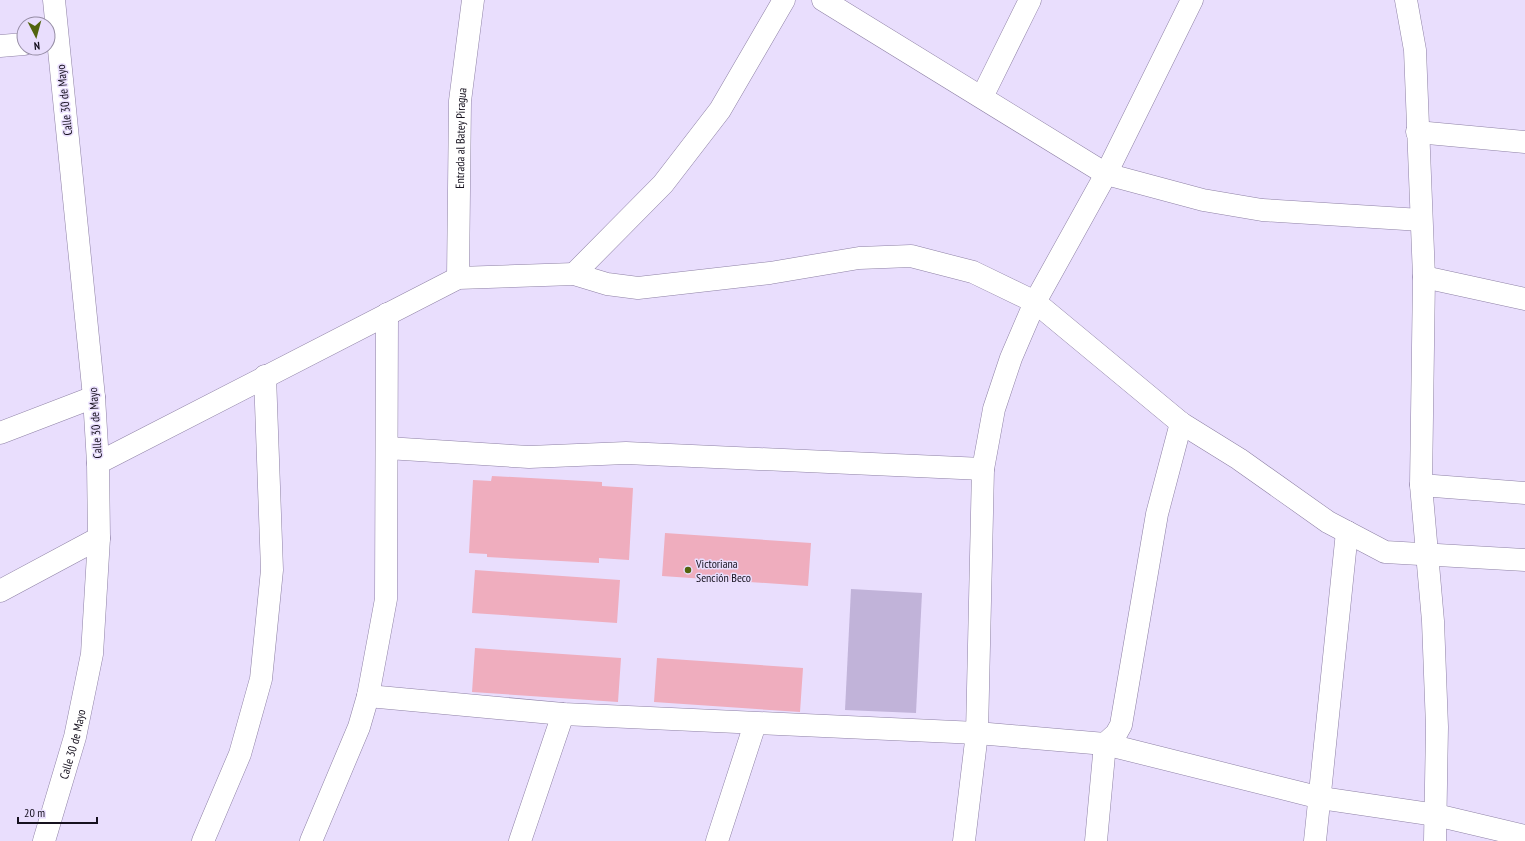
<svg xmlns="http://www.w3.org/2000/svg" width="1525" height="841" font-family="'PT Sans Narrow',sans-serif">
	<rect width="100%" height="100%" fill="#e9defd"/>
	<path fill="#c1b3d9" d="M851,589L922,593L916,713L845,710Z"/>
	<path fill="#efadbe" d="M492,476L602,482V486L633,488L629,560L599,558V563L487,557V554L469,553L473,480L491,481Z
		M665,533L811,543L808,586L662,576Z
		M475,570L620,580L617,623L472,613Z
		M475,648L621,658L618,702L472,692Z
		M657,658L803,668L800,712L654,702Z"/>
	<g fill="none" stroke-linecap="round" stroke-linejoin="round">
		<defs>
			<g id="minor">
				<path d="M823,0L1106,174L1203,200L1262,210L1421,220"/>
				<path d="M1406,0L1415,50L1424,277L1421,485L1433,621L1437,727L1435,841"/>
				<path d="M0,46L24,44"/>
				<path d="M982,97L1030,0"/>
				<path d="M1417,132L1525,142"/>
				<path d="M574,274L663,184L720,110L784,0"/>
				<path d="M1424,277L1525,299"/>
				<path id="s1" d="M458,278L460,101L473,0"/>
				<path d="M0,433L94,397"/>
				<path d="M387,448L529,457L626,453L983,469"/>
				<path d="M98,463L458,278L574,274L607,284L638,288L770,273L859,258L911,256L973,272L1035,302L1181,423L1239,459L1328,522L1385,552L1525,560"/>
				<path d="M1421,485L1525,493"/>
				<path d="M0,591L99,538"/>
				<path d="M368,696L563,714L977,733L1105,744L1321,798L1436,815L1525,836"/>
				<path id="s2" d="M44,841L75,737L92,654L99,538L98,463L94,397L54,0"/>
				<path d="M203,841L240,754L261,679L272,570L265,376"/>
				<path d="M311,841L359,727L368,696L386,599L387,314"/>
				<path d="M520,841L563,714"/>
				<path d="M717,841L755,724"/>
				<path d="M964,841L977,733L983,469L994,409L1011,358L1035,302L1106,174L1192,0"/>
				<path d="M1096,841L1105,744L1116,734L1121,725L1157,514L1181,423"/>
				<path d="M1315,841L1347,532"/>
			</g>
		</defs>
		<use href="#minor" stroke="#8e81a5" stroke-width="23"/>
		<use href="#minor" stroke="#fff" stroke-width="22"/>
	</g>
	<circle fill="#52640e" stroke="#e9defd" stroke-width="1.5" cx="688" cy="570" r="4"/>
	<g text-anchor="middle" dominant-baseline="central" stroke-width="3" stroke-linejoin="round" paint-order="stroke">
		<g font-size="12" fill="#16111e" stroke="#e9defd">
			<text transform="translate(64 100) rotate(-96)">Calle 30 de Mayo</text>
			<text stroke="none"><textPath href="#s1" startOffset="140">Entrada al Batey Piragua</textPath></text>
			<text transform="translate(95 423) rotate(-94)">Calle 30 de Mayo</text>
			<text stroke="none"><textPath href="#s2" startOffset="101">Calle 30 de Mayo</textPath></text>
		</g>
		<g font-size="12" fill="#16111e" stroke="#e9defd" text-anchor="start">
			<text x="696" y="563">Victoriana<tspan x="696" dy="14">Sención Beco</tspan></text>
		</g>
	</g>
	<g transform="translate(36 36) rotate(174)"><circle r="19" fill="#e9defd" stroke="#958ca4"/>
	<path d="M0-3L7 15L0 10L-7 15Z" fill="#52640e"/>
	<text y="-6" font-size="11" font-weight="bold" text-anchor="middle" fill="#16111e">N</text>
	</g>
	<path d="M18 817v6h79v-6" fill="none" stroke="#16111e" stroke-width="2"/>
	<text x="24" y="817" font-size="12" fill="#16111e" stroke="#e9defd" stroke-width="3" paint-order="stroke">20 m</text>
</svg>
